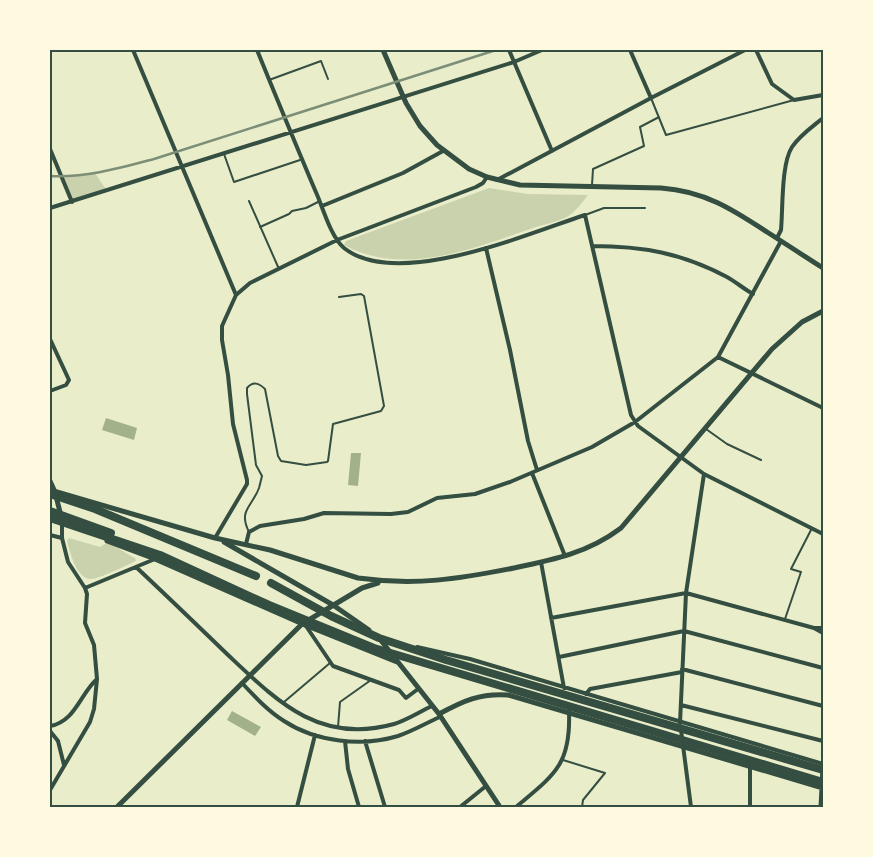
<svg xmlns="http://www.w3.org/2000/svg" width="873" height="857" font-family="'Fira Sans',sans-serif">
	<rect width="100%" height="100%" fill="#e9edc9"/>
	<path fill="#cad2ad" d="M95,173L107,191L72,202L62,177Z
		M489,188L528,194L588,195C583,201 577,210 570,215C562,221 541,225 530,229C473,249 403,277 344,245L346,241Z
		M69,538L100,547L106,543C117,546 124,553 135,558L136,561C127,565 99,579 91,579C76,579 70,552 67,541Z"/>
	<path fill="#a3b18a" d="M106,418L137,428L134,440L102,430Z
		M351,453H361L358,486L348,485Z
		M232,711L261,727L255,736L227,720Z"/>
	<g fill="none" stroke-linecap="round" stroke-linejoin="round">
		<path stroke="#344e41" stroke-width="2" d="M258,52L263,50
			M269,80L321,61L328,79
			M651,98L666,135L794,100
			M224,154L234,182L300,160
			M592,185L593,169L644,146L640,127L659,117
			M249,201L279,269
			M585,215L604,208H645
			M260,227L289,214L292,211L306,208L320,201
			M706,429L727,444L761,460
			M249,532C238,510 252,507 259,488C260,484 261,480 262,476L256,465L247,394V388C253,381 259,383 265,389L278,456L281,461L306,465L327,462L328,461L333,424L381,411L384,406L364,296L361,294L339,297
			M785,619L801,572L791,569L812,528
			M284,702L330,663
			M338,727L340,702L371,680
			M563,760L605,773L583,800L582,807"/>
		<path stroke="#344e41" stroke-width="4" d="M133,50L236,295
			M257,50C277,99 297,148 318,197C324,212 332,238 344,248C397,290 527,234 585,215L631,415L638,426L704,474L823,534
			M509,50L552,151
			M630,50L651,98
			M756,50L772,84L794,100L823,95
			M50,149L72,202
			M497,180L651,98L745,50
			M322,206L403,173L443,151
			M50,208L514,62L542,50
			M777,238L781,230C783,209 781,164 792,147C800,135 812,127 823,118
			M592,246C642,246 682,253 727,277C736,282 744,289 753,294
			M486,248L510,350L528,441L537,470
			M50,339L69,380L66,385L50,391
			M718,357L823,408
			M532,473L565,556
			M50,535L62,538
			M215,538L247,484V480L233,424L228,375L222,340V326L236,295L250,283L337,240L476,187L483,183L487,177
			M246,544L249,532L260,526L304,519L324,513L391,514L408,512L437,498L475,494L510,482L592,447L635,422L718,357L781,241
			M541,562L564,688
			M136,567C167,596 197,625 227,654C277,701 319,745 394,724C407,720 419,712 432,706
			M85,588L155,559
			M551,618L686,593L814,628H823
			M306,626L333,666L399,690L406,698L418,689
			M814,628L823,633
			M417,647L470,659L823,764
			M559,657L684,631L823,668
			M682,669L823,706
			M242,683C255,697 268,711 284,721C316,742 362,747 398,736C413,731 426,723 440,717
			M586,694L590,689L682,672
			M681,705L823,741
			M680,723L686,593L704,474
			M50,726C75,722 80,694 97,679
			M681,730L691,807
			M50,731L58,741L64,765
			M345,741L348,769L359,807
			M365,741L385,807
			M750,766V807
			M50,790L90,722L94,709L97,679L94,645L85,623L87,594L85,588L68,562L62,538V524
			M297,807L315,735
			M460,807L486,786
			M516,807C554,775 571,765 569,712"/>
		<path stroke="#344e41" stroke-width="5" d="M383,50L406,103L420,126L437,145L469,169L487,177L520,185L661,188C704,191 732,209 767,232C786,244 804,256 823,268
			M50,481L55,492L61,516
			M50,490L215,538L270,550L358,578C416,586 458,579 514,568C553,560 588,553 621,528L772,349L802,322L823,311
			M107,541L155,559L305,625L397,662
			M224,542L333,605L369,630
			M379,638L439,714L500,807
			M439,714C463,701 480,693 508,695L823,788
			M117,807L302,624L362,588L378,583
			M821,807L823,767"/>
		<path stroke="#344e41" stroke-width="8" d="M50,494L95,509L256,576
			M50,511L111,533
			M50,518L160,555L269,605L374,648L823,782
			M271,583L331,616L379,638L446,660L823,770"/>
		<path stroke="#7c8e77" stroke-width="2.5" d="M50,176C85,178 120,168 154,159L496,50"/>
	</g>
	<rect width="873" height="857" fill="none" stroke="#fefae0" stroke-width="102"/>
	<rect x="51" y="51" width="771" height="755" fill="none" stroke="#344e41" stroke-width="2"/>
</svg>
